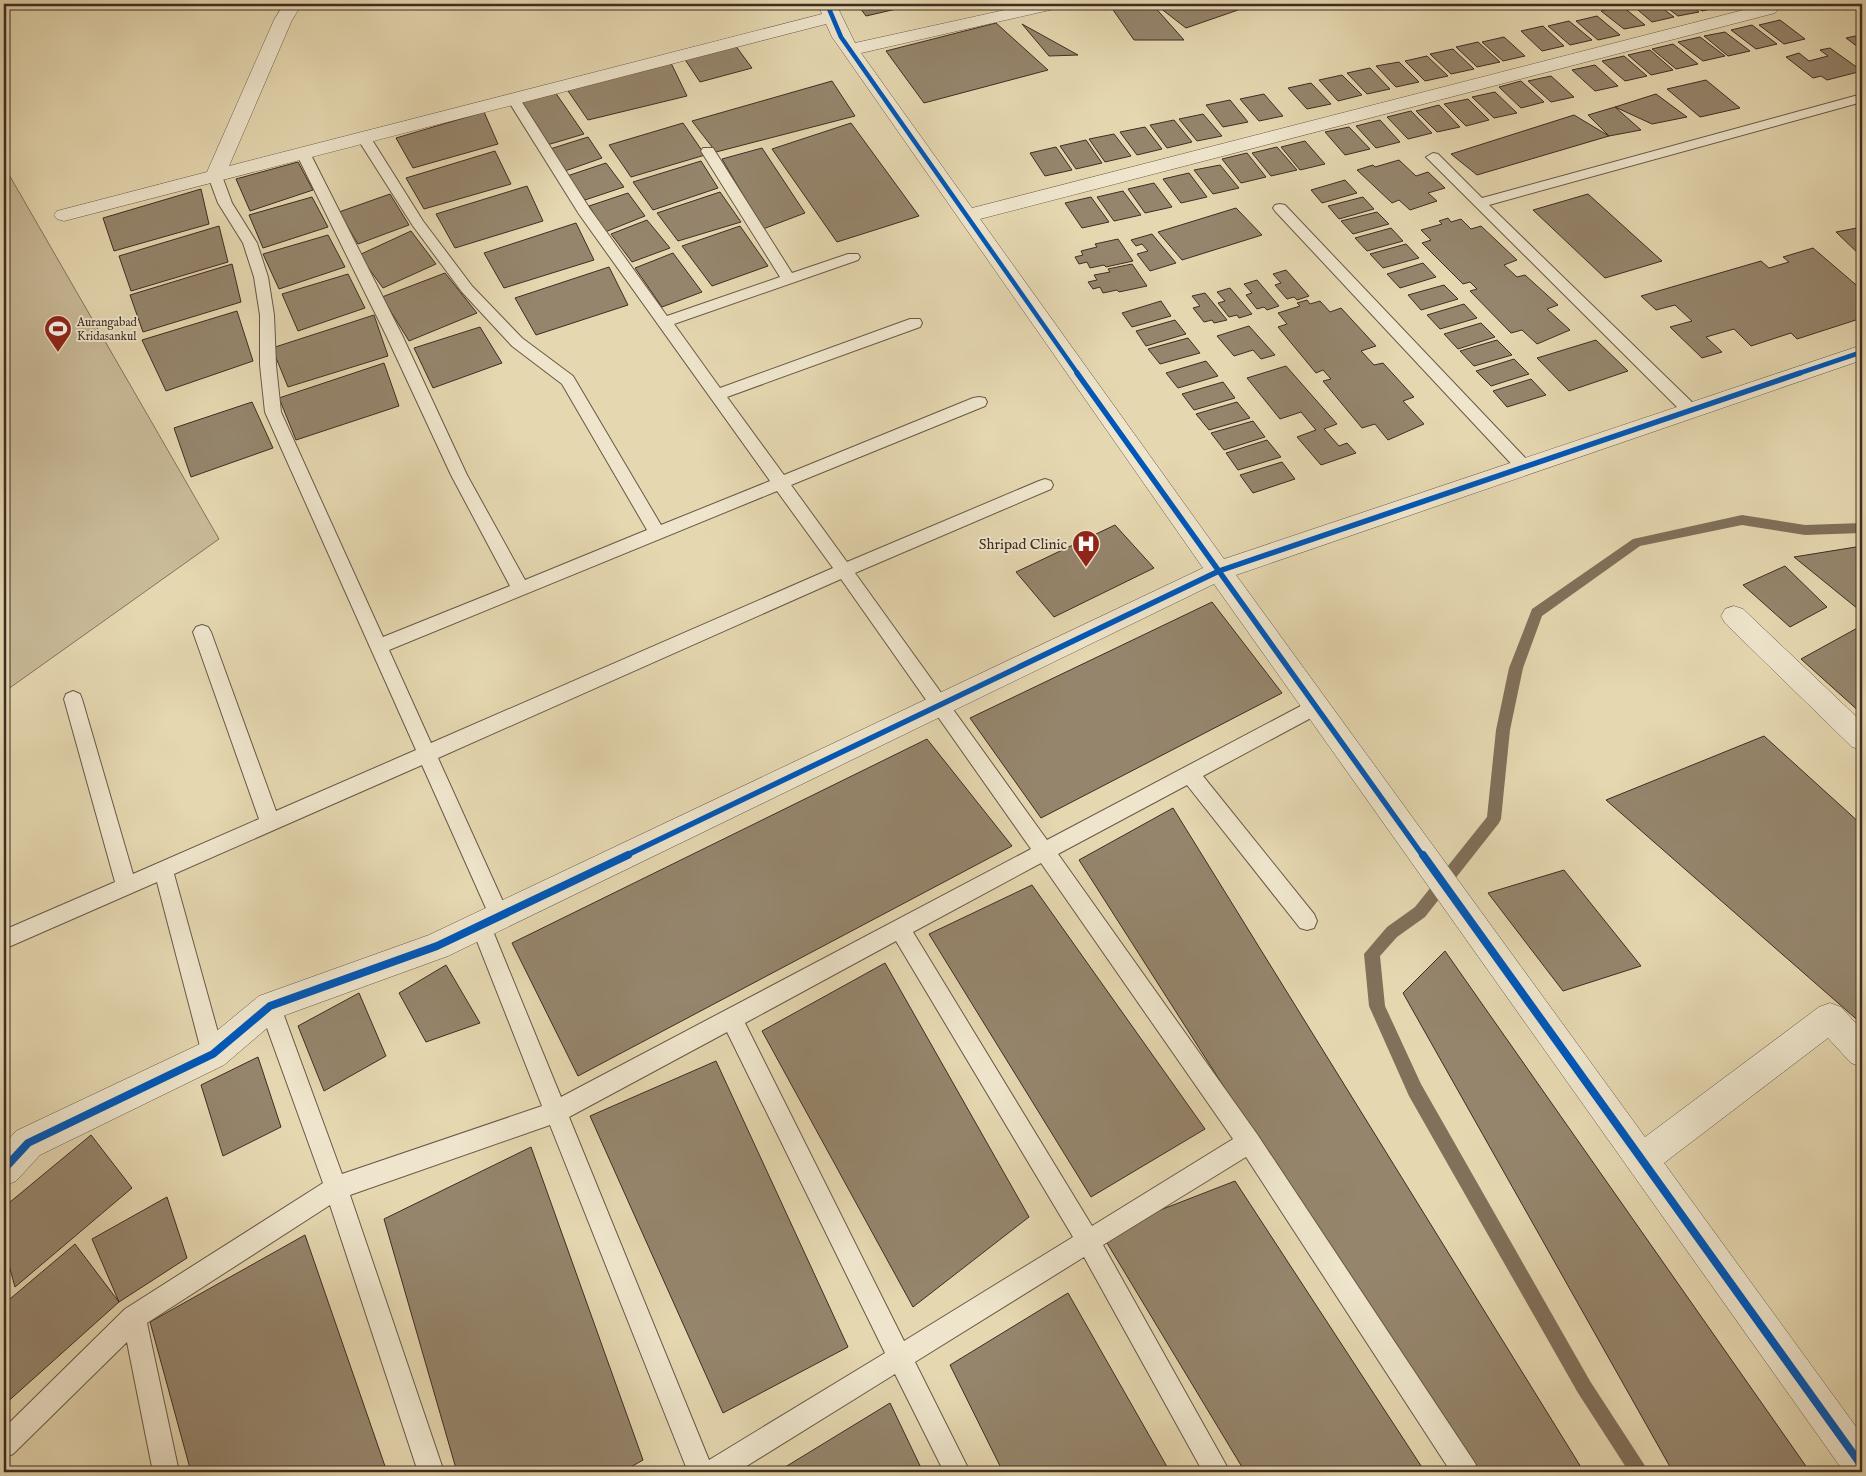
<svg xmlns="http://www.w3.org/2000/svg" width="1866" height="1476" font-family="'IM FELL English',serif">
	<rect width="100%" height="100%" fill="#e5d7b0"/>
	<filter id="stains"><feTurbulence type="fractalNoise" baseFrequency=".004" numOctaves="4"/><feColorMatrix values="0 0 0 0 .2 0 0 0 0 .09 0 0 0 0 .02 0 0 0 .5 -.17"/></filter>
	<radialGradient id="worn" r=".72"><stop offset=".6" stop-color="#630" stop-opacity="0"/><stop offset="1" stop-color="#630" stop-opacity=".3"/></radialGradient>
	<path fill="#c9ba98" stroke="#84745d" d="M4,166L219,539L4,692Z"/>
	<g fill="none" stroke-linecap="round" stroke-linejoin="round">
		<path fill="#81705a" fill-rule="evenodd" d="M1742,515L1805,525L1862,523V533L1805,535L1742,525L1640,546L1542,616L1523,668L1510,730L1501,819L1499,823L1425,917L1397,937L1380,956L1385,1006L1421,1084L1590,1381L1649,1472H1629L1578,1393L1409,1096L1369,1006L1364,954L1387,927L1415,907L1487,817L1496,730L1509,668L1532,609L1633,539Z"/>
	</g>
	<path fill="#95856c" stroke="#3f2d22" d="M857,4H918L866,16Z
		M1109,4H1152L1184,40H1134Z
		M1155,4H1234L1238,10L1186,28Z
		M1631,4H1657L1674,17L1652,22Z
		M1662,4H1689L1699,12L1678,16Z
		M1693,4H1720L1723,6L1702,11Z
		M1622,6L1645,25L1624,29L1601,11Z
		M1597,16L1620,35L1598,40L1576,21Z
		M1780,20L1805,39L1784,44L1759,25Z
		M1569,21L1592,40L1570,45L1548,26Z
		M996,23L1048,70L924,103L886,51Z
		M1022,24L1078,55L1049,56Z
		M1752,25L1777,44L1756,49L1731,30Z
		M1543,26L1564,46L1542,51L1521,31Z
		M1725,32L1750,51L1728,56L1704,36Z
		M1860,35L1862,37V50L1846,38Z
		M1504,37L1525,56L1503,61L1482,42Z
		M1700,37L1725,56L1703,61L1678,42Z
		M1478,42L1500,62L1477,67L1456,47Z
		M1673,44L1698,64L1676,69L1652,49Z
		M735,45L752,68L700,82L684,58Z
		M1830,48L1862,71L1827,80L1821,76L1813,78L1786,57L1799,53L1809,61L1828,56L1820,50Z
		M1453,49L1474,69L1451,74L1430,54Z
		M1650,50L1673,70L1651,75L1628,55Z
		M1427,56L1448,76L1425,81L1405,61Z
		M1624,56L1647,76L1625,81L1602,61Z
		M670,61L687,96L588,120L566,88Z
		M1399,62L1419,82L1396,87L1376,66Z
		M1595,65L1618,86L1595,91L1572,70Z
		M1370,68L1390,89L1367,94L1347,73Z
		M1342,75L1362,95L1338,101L1319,80Z
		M1551,76L1574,97L1551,102L1528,81Z
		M1706,80L1740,108L1700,117L1667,89Z
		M832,81L855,116L716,152L692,121Z
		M1521,81L1544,102L1521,108L1499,87Z
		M1311,83L1331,104L1307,109L1288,88Z
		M555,92L584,134L547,145L520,102Z
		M1495,92L1517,113L1494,118L1472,97Z
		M1264,94L1283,116L1259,121L1240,99Z
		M1656,94L1687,117L1652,124L1615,107Z
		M1468,99L1489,120L1466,126L1444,104Z
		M1230,100L1248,122L1223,127L1206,105Z
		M1439,105L1460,127L1437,132L1416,111Z
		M1615,107L1641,130L1609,136L1588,115Z
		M1411,111L1432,133L1408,139L1387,117Z
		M484,112L498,144L413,168L396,138Z
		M1203,114L1222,136L1197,141L1179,119Z
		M1574,115L1609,136L1477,175L1451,154Z
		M1174,120L1192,142L1167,148L1150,125Z
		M1380,120L1400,142L1376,148L1356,126Z
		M683,123L705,155L631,177L609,145Z
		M851,123L919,216L837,242L772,149Z
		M1145,127L1162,149L1137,155L1120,132Z
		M1349,127L1370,149L1345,155L1325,132Z
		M1114,134L1131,156L1105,162L1089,139Z
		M588,137L602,158L565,171L550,149Z
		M1086,140L1102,163L1076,169L1060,146Z
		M1305,141L1325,164L1300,170L1281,147Z
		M1056,147L1072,170L1045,176L1030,153Z
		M1277,147L1297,170L1271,176L1252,153Z
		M762,148L805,213L763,229L722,159Z
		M495,151L511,184L424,209L406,178Z
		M1247,153L1266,177L1241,183L1222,159Z
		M1399,160L1416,176L1428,172L1445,188L1428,193L1437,201L1410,210L1399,200L1392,203L1357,170L1373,165L1375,167Z
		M701,161L718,188L653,210L633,182Z
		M298,162L313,190L250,211L236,179Z
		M606,163L624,187L585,200L567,176Z
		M1220,165L1239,188L1213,194L1194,170Z
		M1189,173L1207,197L1181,203L1163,179Z
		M1345,180L1357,193L1322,203L1311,190Z
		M1154,183L1172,207L1145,213L1128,189Z
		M527,186L543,221L455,248L436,214Z
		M201,189L209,224L114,251L103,218Z
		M1123,191L1141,215L1114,221L1097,197Z
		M720,192L741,222L678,241L657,213Z
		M628,193L645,216L605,232L589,206Z
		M390,194L409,225L358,244L339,212Z
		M1588,194L1662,261L1605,278L1533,210Z
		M312,197L328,227L263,248L249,215Z
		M1091,197L1109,222L1082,228L1065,203Z
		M1363,197L1374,209L1339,219L1328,206Z
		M1236,208L1262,235L1182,260L1158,232Z
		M1377,212L1389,224L1353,234L1341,221Z
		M1448,218L1451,222L1461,219L1471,229L1481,226L1517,260L1504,265L1517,277L1525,275L1558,305L1547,309L1570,330L1537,344L1522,330L1511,333L1470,291L1477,289L1470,282L1463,284L1422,243L1431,240L1421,230L1442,224L1439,221Z
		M647,220L670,248L632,262L611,234Z
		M576,223L594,260L504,288L484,253Z
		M219,226L228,262L131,291L119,256Z
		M740,226L768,266L712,286L682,246Z
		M1862,227V257L1836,232Z
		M1391,228L1403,241L1367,251L1355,238Z
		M411,231L436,264L383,288L359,255Z
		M1152,234L1176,263L1150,271L1137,254L1148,251L1142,244L1136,246L1131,240Z
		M328,235L345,267L279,289L263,254Z
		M1118,239L1133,261L1106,267L1104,265L1090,268L1087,262L1079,264L1075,257L1083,255L1081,251L1097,247L1095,244Z
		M1406,244L1419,258L1383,268L1370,254Z
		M1813,248L1862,290V318L1797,339L1791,333L1751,346L1734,329L1706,337L1722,352L1702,358L1670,327L1692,321L1675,305L1656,310L1641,296L1761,261L1769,268L1789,262L1783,257Z
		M673,253L702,292L662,307L635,268Z
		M1423,263L1436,277L1400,288L1387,274Z
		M232,264L241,302L143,332L130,295Z
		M1132,264L1147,286L1119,292L1117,290L1103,293L1100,287L1093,289L1088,282L1097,280L1094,275L1110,272L1108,269Z
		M609,267L628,305L536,335L515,298Z
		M1286,270L1309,296L1297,300L1294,297L1287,299L1275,285L1281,283L1273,274Z
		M445,273L477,313L409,341L382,297Z
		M348,274L365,308L298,331L282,294Z
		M1257,280L1279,306L1267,310L1264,307L1257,309L1246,295L1252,293L1244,284Z
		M1444,285L1458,299L1421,310L1408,295Z
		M1230,288L1252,314L1239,318L1237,315L1229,317L1218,303L1225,301L1217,292Z
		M1205,293L1227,320L1214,323L1212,320L1204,322L1193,308L1200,306L1192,296Z
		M1307,300L1310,304L1320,301L1330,312L1341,308L1376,346L1361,351L1374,365L1383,363L1414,397L1403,401L1424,424L1388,440L1375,424L1362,428L1323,381L1331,379L1323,370L1316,373L1278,327L1287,324L1278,313L1300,306L1297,303Z
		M1161,301L1171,316L1132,327L1122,313Z
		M1464,304L1477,318L1440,329L1427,315Z
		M237,311L253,361L166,391L142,340Z
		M374,315L388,356L288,387L272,348Z
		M1175,320L1186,334L1146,346L1136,331Z
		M1481,323L1495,337L1458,349L1444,334Z
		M1249,326L1275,355L1261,359L1253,350L1234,356L1217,336Z
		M480,327L502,363L433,388L414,348Z
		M1188,338L1200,353L1160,364L1148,349Z
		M1497,340L1512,355L1474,366L1460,351Z
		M1596,340L1628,371L1569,391L1537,358Z
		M1514,359L1529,374L1491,386L1476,371Z
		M1206,361L1218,376L1178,388L1166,373Z
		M384,363L399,406L296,440L279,398Z
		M1286,366L1337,424L1324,429L1339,446L1347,443L1356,453L1321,465L1297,437L1316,430L1301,412L1280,419L1247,378Z
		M1531,379L1546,395L1507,407L1493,391Z
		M1223,382L1235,398L1194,410L1182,394Z
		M252,402L273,448L191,477L174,428Z
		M1237,402L1250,418L1209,430L1196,414Z
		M1253,421L1265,437L1224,450L1211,433Z
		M1267,440L1281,457L1238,470L1226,453Z
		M1282,462L1295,479L1253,493L1240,475Z
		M1115,525L1154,568L1054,617L1016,572Z
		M1862,546V607L1858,609L1794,557Z
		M1785,566L1827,607L1790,627L1743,585Z
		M1212,602L1282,693L1041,818L970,718Z
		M1861,626L1862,627V714L1801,659Z
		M1764,736L1862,825V1024L1606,800Z
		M927,739L1012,846L578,1076L512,943Z
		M1173,808L1584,1472H1470L1079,860Z
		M1564,870L1641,966L1563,991L1488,893Z
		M1032,885L1205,1129L1091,1197L929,934Z
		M1445,951L1810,1472H1673L1403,993Z
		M885,963L1029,1217L913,1307L762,1031Z
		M446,965L480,1023L426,1042L399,993Z
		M359,993L386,1056L324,1091L298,1026Z
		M258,1057L281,1127L223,1156L201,1085Z
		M716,1061L848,1347L723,1413L590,1116Z
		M91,1135L132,1188L15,1287L4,1247V1207Z
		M531,1147L643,1460L622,1472H457L384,1219Z
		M1235,1181L1425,1472H1245L1101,1233Z
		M167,1197L187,1258L119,1302L92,1239Z
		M305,1235L387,1472H191L150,1322Z
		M75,1244L119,1302L4,1405V1304Z
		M1068,1293L1170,1472H1003L950,1365Z
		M890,1403L923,1472H777Z"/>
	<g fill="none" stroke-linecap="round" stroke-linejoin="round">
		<defs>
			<path id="service" d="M1862,94V102L1489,205L1696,406L1698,410L1696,414L1690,416L1684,414L1426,157L1433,153L1438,154L1482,198Z
				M513,95L518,96L590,209L667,316L780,277L701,151L703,148H713L792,273L848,254H858L860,257L858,260L674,324L720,388L910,319H920L922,323L920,327L727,397L784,475L973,398L979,397L985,398L987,402L985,406L791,485L847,562L1039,481L1045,479L1051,481L1053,485L1051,489L855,573L1047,840L1310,701L1317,698L1324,701L1326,706L1324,711L1203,776L1314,914L1317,921L1314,928L1307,930L1300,928L1187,785L1058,854L1257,1134L1475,1463L1479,1472H1451L1246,1157L1103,1245L1230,1472H1203L1084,1257L915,1362L970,1472H944L895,1374L737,1472H688L550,1125L350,1195L444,1472H418L330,1205L147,1323L179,1472H153L127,1342L13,1454L4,1458V1428L125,1309L323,1183L259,1006L262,999L270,996L278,999L342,1174L542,1106L471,926L474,919L481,917L488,919L561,1097L1031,849L841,579L438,758L510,917L507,924L500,926L493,924L422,765L174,874L224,1054L221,1061L213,1064L205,1061L202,1054L157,882L4,949V930L115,882L64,699L66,694L73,691L80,694L82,699L133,874L259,819L193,632L196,627L202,625L208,627L211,632L276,811L416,750L265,412L260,365V315L254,277L243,243L218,203L208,176L210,173H220L222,176L232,203L257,243L268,277L274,315L276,365L281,412L383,637L510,586L451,475L386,335L296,153L298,150H308L310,153L402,335L467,475L525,580L647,530L562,384L512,346L462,292L413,226L357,138L359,135H369L423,221L472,286L522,338L573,376L661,525L770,481L579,214L507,99ZM777,491L833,568L431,743L389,650ZM1041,863L1233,1139L1092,1226L913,932ZM896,941L1073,1237L904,1341L745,1023ZM727,1032L885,1353L709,1460L569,1117Z
				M1280,204L1285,205L1530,463L1532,467L1530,471L1524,473L1518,471L1275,211L1273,208L1275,205Z"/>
			<path id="minor" d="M284,4H302L292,20L229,166L822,14L818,4H836L855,43L1032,4H1063L1060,8L1054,9L861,53L972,208L1763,5L1769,4L1775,5L1778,9L1775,13L980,219L1224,559L1862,345V360L1236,575L1645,1137L1819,1007L1830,1003L1841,1007L1862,1030V1067L1851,1063L1828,1038L1664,1163L1862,1435V1472H1844L1214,584L448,956L280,1017L224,1065L40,1155L16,1181L4,1186V1145L16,1131L202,1043L259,996L429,935L1203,568L844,54L832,37L826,24L64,221L57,219L54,215L57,211L207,172L274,20Z
				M1734,606L1743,609L1862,722V750L1852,747L1725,623L1721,616L1725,609Z"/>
		</defs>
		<use href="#service" stroke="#685846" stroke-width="2"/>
		<use href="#minor" stroke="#685846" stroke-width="1"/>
		<use href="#service" fill="#eee5cc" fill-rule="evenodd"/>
		<use href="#minor" fill="#eee5cc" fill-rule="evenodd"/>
		<defs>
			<path id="cycleway-far2" d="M827,4L841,37L1078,374
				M1797,374L1862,352"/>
			<path id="cycleway-far1" d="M1077,373L1423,856
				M625,856L1219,571L1800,373"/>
			<path id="cycleway" d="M1423,855L1862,1466
				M4,1169L28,1143L213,1054L270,1006L437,946L628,855"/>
		</defs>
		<use href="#cycleway-far2" stroke="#eee5cc" stroke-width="7"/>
		<use href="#cycleway-far1" stroke="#eee5cc" stroke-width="9"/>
		<use href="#cycleway" stroke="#eee5cc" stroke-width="11"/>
		<use href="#cycleway-far2" stroke="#0057b8" stroke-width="4.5"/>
		<use href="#cycleway-far1" stroke="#0057b8" stroke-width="5.5"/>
		<use href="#cycleway" stroke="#0057b8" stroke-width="8"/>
	</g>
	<defs>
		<symbol id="stadium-pin" viewBox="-11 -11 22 30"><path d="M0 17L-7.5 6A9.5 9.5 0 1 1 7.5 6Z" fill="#8f2418" stroke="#eee5cc"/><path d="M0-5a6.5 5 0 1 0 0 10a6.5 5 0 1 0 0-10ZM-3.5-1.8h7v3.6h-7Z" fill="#fff"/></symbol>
		<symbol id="hospital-pin" viewBox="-11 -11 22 30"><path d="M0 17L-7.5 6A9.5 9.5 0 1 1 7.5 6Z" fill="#8f2418" stroke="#eee5cc"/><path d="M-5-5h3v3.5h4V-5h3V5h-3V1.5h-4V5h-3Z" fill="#fff"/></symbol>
	</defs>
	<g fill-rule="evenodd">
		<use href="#stadium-pin" x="42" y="313" width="32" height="43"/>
		<use href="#hospital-pin" x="1070" y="528" width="32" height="43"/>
	</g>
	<g text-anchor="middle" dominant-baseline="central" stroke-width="4" stroke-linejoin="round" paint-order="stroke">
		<g font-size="12" fill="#3f2d22" stroke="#eee5cc" text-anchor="start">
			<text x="77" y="322">Aurangabad<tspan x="77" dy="14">Kridasankul</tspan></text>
		</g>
		<g font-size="15" fill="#3f2d22" stroke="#eee5cc" text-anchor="end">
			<text x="1067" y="544">Shripad Clinic</text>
		</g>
	</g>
	<rect width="1866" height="1476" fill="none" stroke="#e5d7b0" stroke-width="20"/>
	<rect x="5" y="5" width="1856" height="1466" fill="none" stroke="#3f2d22" stroke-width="2.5"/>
	<rect x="10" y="10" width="1846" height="1456" fill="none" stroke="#3f2d22"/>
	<rect width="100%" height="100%" filter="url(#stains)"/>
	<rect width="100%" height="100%" fill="url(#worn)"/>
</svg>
